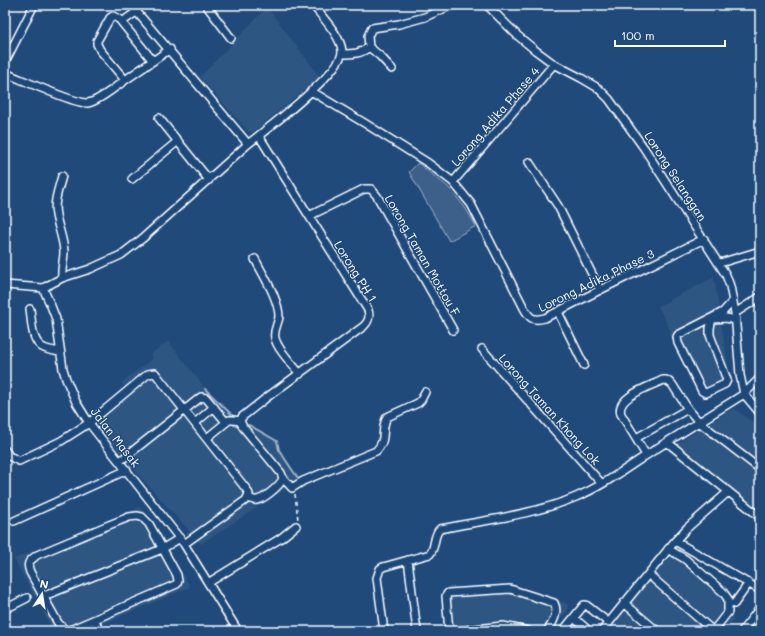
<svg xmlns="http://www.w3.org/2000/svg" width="765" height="636" font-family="Mali,sans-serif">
	<rect width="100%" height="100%" fill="#1f4a7a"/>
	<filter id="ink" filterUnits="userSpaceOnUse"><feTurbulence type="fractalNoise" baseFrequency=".025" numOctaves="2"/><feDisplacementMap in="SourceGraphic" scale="8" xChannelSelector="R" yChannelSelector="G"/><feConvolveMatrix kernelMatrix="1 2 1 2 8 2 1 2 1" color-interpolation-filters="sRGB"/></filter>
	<g filter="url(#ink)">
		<path fill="#2e5683" d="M267,7L320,77L253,132L248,131L200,77Z
			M714,277L731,386L703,400L669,333L671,332L658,306Z
			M168,341L206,389L204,390L231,416L276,441L278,451L298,481L201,544L138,474L90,416L125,387L122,382L153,358L150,355Z
			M734,408L760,428V524L667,450Z
			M140,507L158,529L190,587L86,631H53L14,559Z
			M667,544L691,558L724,588L732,598L733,621L725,631H595Z
			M509,585L568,604L567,611L551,631H446L442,590Z
			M760,608V631H742Z"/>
		<path fill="#3c618b" stroke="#9eb0c5" d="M418,163L448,187L464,206L476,226L449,241L409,172Z"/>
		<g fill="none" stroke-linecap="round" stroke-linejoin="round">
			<path stroke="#a3b5c8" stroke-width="2" d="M205,389L232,415
				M249,425L277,441L279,450L297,477"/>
			<defs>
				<path id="minor" d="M206,5L231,38
					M487,5L518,36L535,50L554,64L581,78L598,88L609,99L644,148L726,275L730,286L735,313L740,375L744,394L760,413
					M122,22L136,12
					M342,54C352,54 361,54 369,47
					M5,62L34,5
					M392,69L380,56L369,47L368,36L372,28L399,24L425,17L452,5
					M5,73C21,79 75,104 88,103C99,101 115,87 124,81C139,70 155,60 170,49
					M125,80L100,50L97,44V41L110,18L113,16L119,19L153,61
					M311,91L366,124L428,163L453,182L471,204L524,308C530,319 533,321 545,318L600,290L704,239
					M159,118L209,180
					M248,144C266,130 343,71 342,51C341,36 322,17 313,5
					M529,162L558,206L600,290
					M132,179L178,141
					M453,182L554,64
					M309,216L364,189H371L377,196L453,330
					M255,259C263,275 279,299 279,317C278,324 273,331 275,338C277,349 293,365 300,374
					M720,263L760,251
					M62,278C61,269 64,260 64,251C63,238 58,227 56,215C53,202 59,188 62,176
					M5,285L43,288L62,278L90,269L121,255L143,238L248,144L131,5
					M43,288L51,306L56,319L63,369L66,379L76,402L89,423L184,544L238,631
					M30,309C32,321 31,340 42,347C47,350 54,351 60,352
					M558,312L584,365
					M735,313L760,297
					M712,319L710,328V335L727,380L725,384L706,393L702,391L678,343L677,337L678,335L723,312L732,302
					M714,319L726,318L736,320
					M482,349L602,484
					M760,378L744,394L667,442L760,517
					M240,421L242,417L266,398L364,326C369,321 370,317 368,310L259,136
					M240,421L243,427L281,473L283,478C281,485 264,499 257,500C254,501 251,499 248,497
					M195,423L214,407
					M207,438L229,420H233L240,421
					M636,438L688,409
					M5,450L9,456L19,461L61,441L89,423L148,374L155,373L247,490L249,494L246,500L184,544
					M646,455L621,414C615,397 651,386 663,380H666L672,384L688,409L699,422L760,469
					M120,461L201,397L206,398L226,422
					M283,478L292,488L303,481L376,451C388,439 380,429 387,417L418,403L421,400L425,392
					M137,516L142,517L149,524L177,575L178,581L177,584L72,629L68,630L64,629L58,623L30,572C26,562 30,561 37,555L104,527L129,517Z
					M14,521L127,470
					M675,541L760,590
					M668,549L685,559L723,592L728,599V612L713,631
					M408,560L417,631
					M648,574L713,631
					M208,583L281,538L296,526
					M44,596L162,549L180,538
					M624,603L657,631
					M734,604L749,583
					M5,609L27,598
					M574,618L589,631
					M95,620L99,631
					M384,631L377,578L380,569L383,567L430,554C436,547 433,535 440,529C485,520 533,515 576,497C608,484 637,460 667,442
					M449,631L446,596L448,593L510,589L554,603C559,611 553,624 547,631
					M457,631L503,626L528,631
					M563,631L584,605H586L608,622
					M602,631L675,541L687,528L728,492
					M742,631L760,608"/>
			</defs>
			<use href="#minor" stroke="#fff" stroke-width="10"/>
			<path stroke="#fff" stroke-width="1.5" stroke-dasharray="4 3" stroke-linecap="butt" d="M295,494L298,520"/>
			<use href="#minor" stroke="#1f4a7a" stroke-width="7"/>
		</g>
	</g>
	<g text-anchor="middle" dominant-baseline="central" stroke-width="3" stroke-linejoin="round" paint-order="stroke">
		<g font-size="12" fill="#fff" stroke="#1f4a7a">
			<text transform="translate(495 116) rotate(-49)">Lorong Adika Phase 4</text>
			<text transform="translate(676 176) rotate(57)">Lorong Selanggan</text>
			<text transform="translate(423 255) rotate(60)">Lorong Taman Mottou F</text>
			<text transform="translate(356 271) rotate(58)">Lorong PH 1</text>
			<text transform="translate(596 280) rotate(-26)">Lorong Adika Phase 3</text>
			<text transform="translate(550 409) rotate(48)">Lorong Taman Khong Lok</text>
			<text transform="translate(116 437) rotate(52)">Jalan Masak</text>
		</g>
	</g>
	<rect width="765" height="636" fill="none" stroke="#1f4a7a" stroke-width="20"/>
	<rect x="10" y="10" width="745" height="616" fill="none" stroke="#fff" stroke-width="1.5" filter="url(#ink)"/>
	<g transform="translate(42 594) rotate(12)" stroke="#1f4a7a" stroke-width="3" paint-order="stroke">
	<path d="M0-3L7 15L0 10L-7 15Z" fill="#ffffff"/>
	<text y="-6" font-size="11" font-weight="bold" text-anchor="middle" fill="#ffffff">N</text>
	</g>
	<path d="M615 40v6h110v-6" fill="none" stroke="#ffffff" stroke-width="2"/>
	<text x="621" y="40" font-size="12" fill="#ffffff" stroke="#1f4a7a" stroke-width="3" paint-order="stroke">100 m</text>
</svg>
